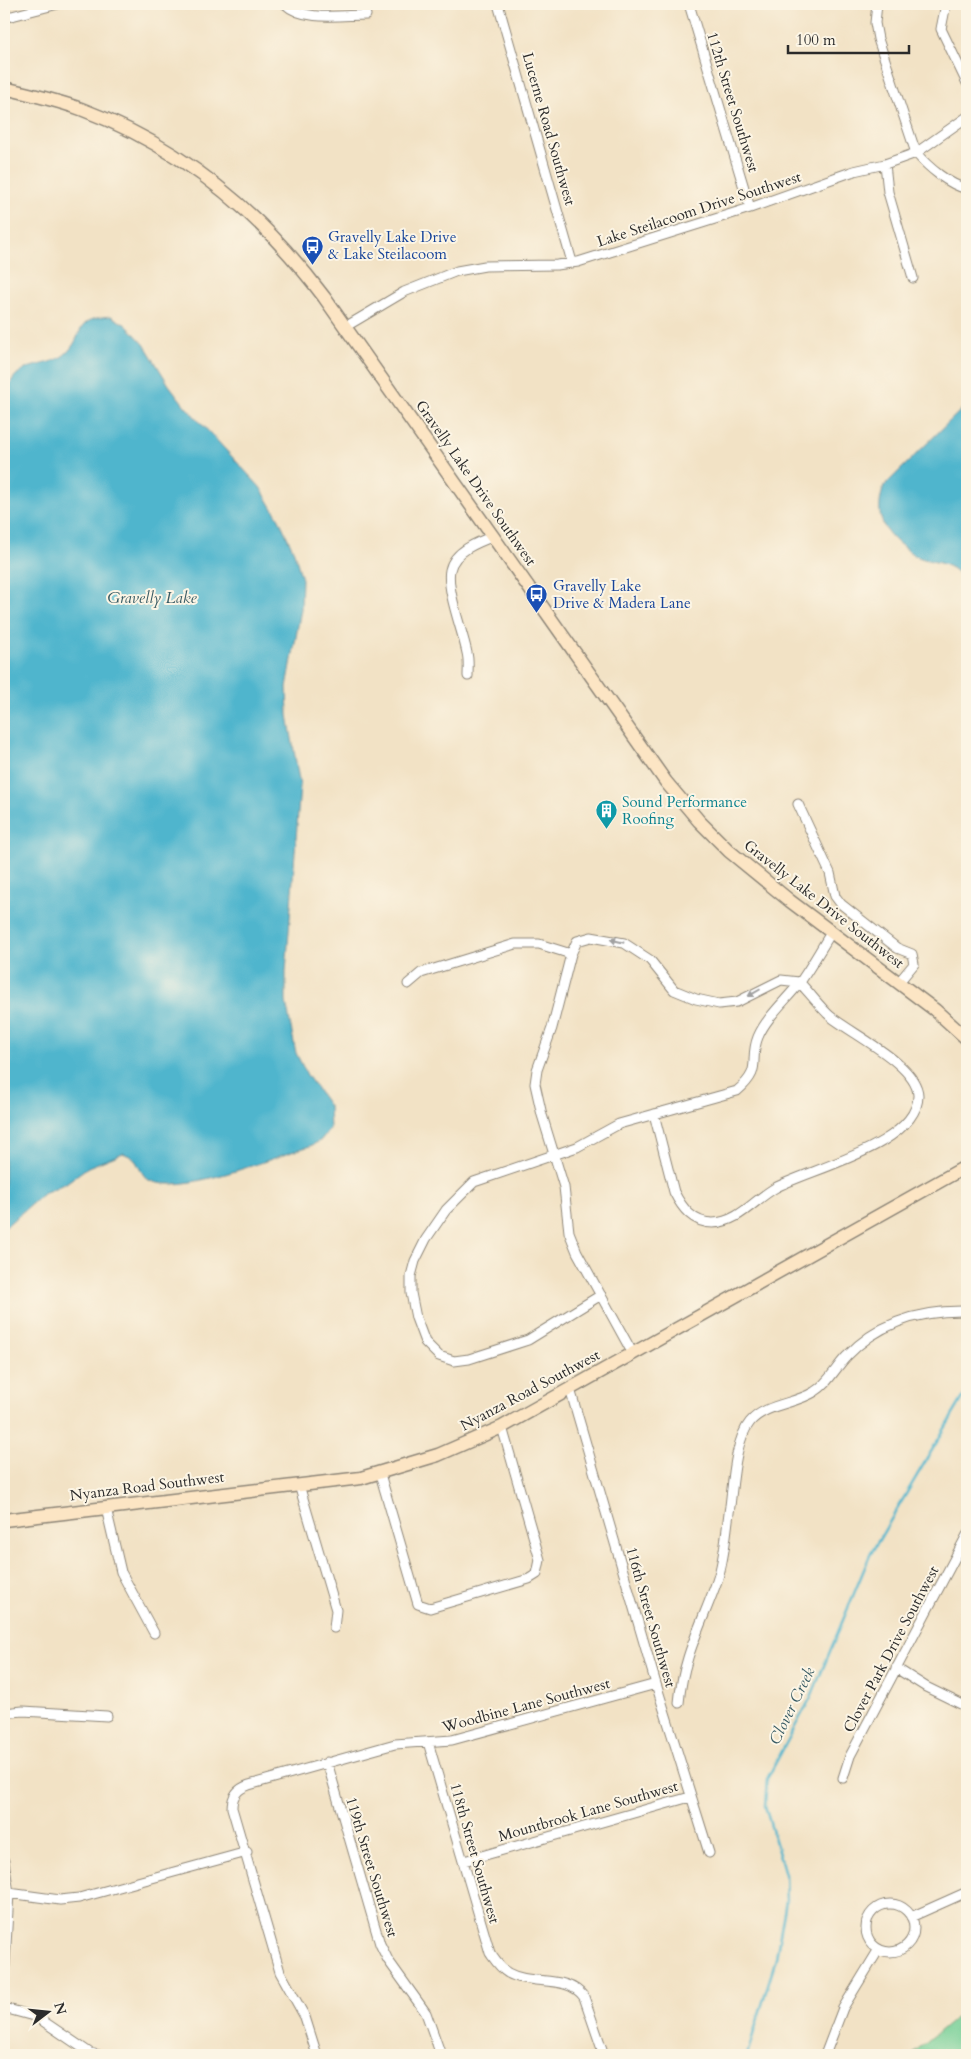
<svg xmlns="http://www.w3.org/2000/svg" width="971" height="2059" font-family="Cardo,serif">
	<rect width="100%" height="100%" fill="#fcf5e5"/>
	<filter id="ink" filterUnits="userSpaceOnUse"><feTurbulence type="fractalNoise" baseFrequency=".02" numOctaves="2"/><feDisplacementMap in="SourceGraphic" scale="10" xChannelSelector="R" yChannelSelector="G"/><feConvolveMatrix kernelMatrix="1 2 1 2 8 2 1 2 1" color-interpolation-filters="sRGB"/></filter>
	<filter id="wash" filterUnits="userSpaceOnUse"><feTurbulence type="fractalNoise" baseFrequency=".0096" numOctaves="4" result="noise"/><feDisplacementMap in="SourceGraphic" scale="20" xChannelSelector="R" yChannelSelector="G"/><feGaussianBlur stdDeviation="1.12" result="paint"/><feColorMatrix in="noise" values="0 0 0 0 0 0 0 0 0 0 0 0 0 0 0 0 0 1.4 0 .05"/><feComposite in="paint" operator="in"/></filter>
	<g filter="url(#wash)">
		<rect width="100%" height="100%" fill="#f2e2c5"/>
		<path fill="#75cf96" stroke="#507d60" d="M967,2008V2055H912L913,2053Z"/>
		<path fill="#4fb5cd" stroke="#3d707c" d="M111,316L126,325L144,344L169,385L185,406L260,487L279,519L294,552L302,579L301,609L287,687L288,715L300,786L286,971V1002L296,1053L307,1075L329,1106L330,1129L320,1141L310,1146C276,1156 180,1197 149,1180C142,1176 138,1164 134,1158L123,1153L88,1167L66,1183L44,1193L4,1228V402C8,395 8,387 12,380C24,362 49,367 64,355C87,336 70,319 111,316Z
			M967,404V601C963,591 964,580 957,572C947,562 930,562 918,557C912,555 907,549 902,546C880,529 875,512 884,486Z"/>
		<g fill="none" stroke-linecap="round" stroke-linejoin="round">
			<path stroke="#4fb5cd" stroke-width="2.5" d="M747,2055L776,1958L786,1901L785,1874L765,1806L767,1779L811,1697L870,1555L967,1391"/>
		</g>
	</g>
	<g filter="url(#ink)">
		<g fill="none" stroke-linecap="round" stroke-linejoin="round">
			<defs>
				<path id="street" d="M285,4C304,22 342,15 366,15
					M498,4L572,262
					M689,4L750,208
					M877,4L875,23L878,39L916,153C929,168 948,184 967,189
					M946,4L941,29L967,83
					M4,18L58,4
					M885,164L888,192L913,278
					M345,327L404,292L457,271L485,266L557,265L578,262L750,208L854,171L885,164L916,153L967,117
					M468,676C468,669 469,660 467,653C463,632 446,590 450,570C454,551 478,542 494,536
					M798,804L830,873L835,896L841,904L897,948L912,954L914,964L899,982
					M408,984L421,973L515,944H539L571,954
					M601,1295L528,1340L469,1359L454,1361L439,1356L425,1342L416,1318L411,1293V1276L415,1261L426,1239L446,1210L474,1182L577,1147L619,1124L737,1091C764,1068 748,1062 758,1037C766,1018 785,1001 798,985C810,969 820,950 831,933
					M633,1354L577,1252L569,1232L564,1187L542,1115L535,1084L537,1070L552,1028L571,954L577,941L591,937L624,943L650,960L674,990L696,999L719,1004L737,1002L781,980L799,982C810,993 819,1006 830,1016C852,1034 917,1065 918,1095C919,1145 809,1169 775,1188C754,1200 739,1222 713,1223C693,1223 682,1208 674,1192L654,1114
					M570,1389L656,1684L709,1853
					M380,1474L418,1604L430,1608L529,1579L537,1574L540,1560L502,1427
					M299,1485L336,1610L334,1628
					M106,1508L121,1572L154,1633
					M896,1668L926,1687L967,1707
					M679,1703C683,1656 702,1624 717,1581C725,1558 726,1531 730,1506C733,1483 735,1440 750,1422C765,1404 795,1404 814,1392C828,1384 836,1367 847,1356C879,1322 922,1310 967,1311
					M4,1713L23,1711L107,1716
					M428,1742L490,1953C495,1960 500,1968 508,1973C531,1986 567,1974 584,1997L604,2055
					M327,1762L380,1944L388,1960L426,2013L441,2055
					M843,1778L850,1756L967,1535
					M4,1861L9,1893L4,1980
					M464,1861L690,1797
					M9,1893L60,1900L79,1898L247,1852
					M866 1928a24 24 0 1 1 48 0a24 24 0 1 1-48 0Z
					M911,1917L967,1892
					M4,2008L37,2017L90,2053L99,2055
					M317,2055L305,2017L280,1972L232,1808C232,1796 237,1789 249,1785L395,1744L452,1740L656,1684
					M825,2055L843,2008L879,1949"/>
				<path id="secondary" d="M4,88C30,94 56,100 81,109C180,146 261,213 324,297L666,782L699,821L729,851L790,901L935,1010L967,1039
					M4,1520L361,1478L438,1455L502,1427L967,1166"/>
			</defs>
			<use href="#street" stroke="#8e8678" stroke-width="11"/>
			<use href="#secondary" stroke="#8e8678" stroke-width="15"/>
			<use href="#street" stroke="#fff" stroke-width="9"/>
			<use href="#secondary" stroke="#fce5c4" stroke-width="12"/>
		</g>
		<defs><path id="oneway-solid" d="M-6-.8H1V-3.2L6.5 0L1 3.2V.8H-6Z" transform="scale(1.25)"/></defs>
		<g fill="#a0a0a0">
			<use href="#oneway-solid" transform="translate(617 941) rotate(-166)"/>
			<use href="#oneway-solid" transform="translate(754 993) rotate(150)"/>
		</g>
	</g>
	<defs>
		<symbol id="bus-pin" viewBox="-11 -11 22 30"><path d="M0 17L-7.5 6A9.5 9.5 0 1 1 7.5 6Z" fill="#1a4fb4" stroke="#fcf5e5"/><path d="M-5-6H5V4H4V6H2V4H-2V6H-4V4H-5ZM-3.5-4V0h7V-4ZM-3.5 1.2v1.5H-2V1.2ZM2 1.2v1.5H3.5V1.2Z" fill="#fff"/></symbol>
		<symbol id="building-pin" viewBox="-11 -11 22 30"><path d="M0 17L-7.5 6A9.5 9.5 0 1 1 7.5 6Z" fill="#0f9aa8" stroke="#fcf5e5"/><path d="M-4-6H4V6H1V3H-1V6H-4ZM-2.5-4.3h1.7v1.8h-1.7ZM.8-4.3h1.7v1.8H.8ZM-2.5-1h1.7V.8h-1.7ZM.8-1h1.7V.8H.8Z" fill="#fff"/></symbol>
	</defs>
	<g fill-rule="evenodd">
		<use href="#bus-pin" x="300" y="234" width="25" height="34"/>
		<use href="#bus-pin" x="524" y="582" width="25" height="34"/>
		<use href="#building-pin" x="594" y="798" width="25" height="34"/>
	</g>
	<g text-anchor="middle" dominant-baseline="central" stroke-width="4" stroke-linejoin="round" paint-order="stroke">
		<g font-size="15" fill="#2b2b2b" stroke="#fcf5e5">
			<text transform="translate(733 102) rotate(73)">112th Street Southwest</text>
			<text transform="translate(549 129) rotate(74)">Lucerne Road Southwest</text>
			<text transform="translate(699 209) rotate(-18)">Lake Steilacoom Drive Southwest</text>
			<text transform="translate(476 483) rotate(55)">Gravelly Lake Drive Southwest</text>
			<text transform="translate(824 904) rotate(38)">Gravelly Lake Drive Southwest</text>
			<text transform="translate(530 1390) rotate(-28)">Nyanza Road Southwest</text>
			<text transform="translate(147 1486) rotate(-7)">Nyanza Road Southwest</text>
			<text transform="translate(651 1617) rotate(74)">116th Street Southwest</text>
			<text transform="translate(891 1649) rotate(-62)">Clover Park Drive Southwest</text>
			<text transform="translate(526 1705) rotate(-15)">Woodbine Lane Southwest</text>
			<text transform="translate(588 1811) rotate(-16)">Mountbrook Lane Southwest</text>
			<text transform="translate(475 1853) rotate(74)">118th Street Southwest</text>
			<text transform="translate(372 1867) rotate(73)">119th Street Southwest</text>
		</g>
		<g font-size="15" fill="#164399" stroke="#fcf5e5" text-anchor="start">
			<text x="328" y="237">Gravelly Lake Drive<tspan x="328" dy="17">&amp; Lake Steilacoom</tspan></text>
			<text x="553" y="586">Gravelly Lake<tspan x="553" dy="17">Drive &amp; Madera Lane</tspan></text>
		</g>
		<g font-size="15" fill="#0d838f" stroke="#fcf5e5" text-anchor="start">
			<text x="622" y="802">Sound Performance<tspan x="622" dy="17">Roofing</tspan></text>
		</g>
		<g font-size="16" font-style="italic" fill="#385b64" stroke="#fcf5e5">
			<text x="152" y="598">Gravelly Lake</text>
			<text transform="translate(792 1706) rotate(-64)">Clover Creek</text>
		</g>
	</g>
	<rect width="971" height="2059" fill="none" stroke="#fcf5e5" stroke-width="20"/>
	<g transform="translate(48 2012) rotate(74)" stroke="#fcf5e5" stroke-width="4" paint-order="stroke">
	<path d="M0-4L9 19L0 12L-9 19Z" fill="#2b2b2b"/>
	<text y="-8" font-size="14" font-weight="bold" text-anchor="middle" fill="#2b2b2b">N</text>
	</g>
	<path d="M788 45v8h121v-8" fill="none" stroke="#2b2b2b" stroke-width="2.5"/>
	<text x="796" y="45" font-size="15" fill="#2b2b2b" stroke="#fcf5e5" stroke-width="4" paint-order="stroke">100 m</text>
</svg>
